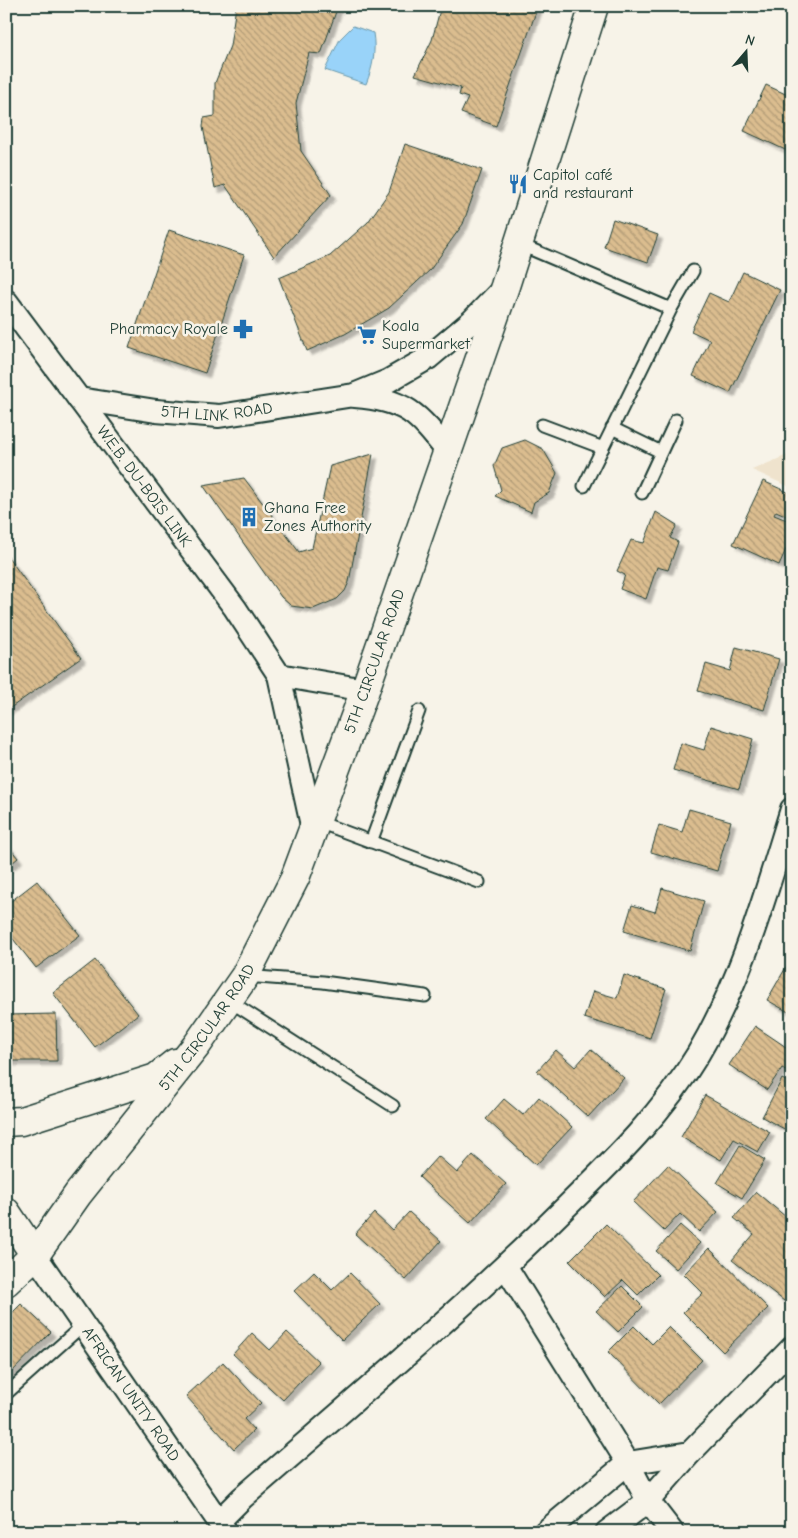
<svg xmlns="http://www.w3.org/2000/svg" width="798" height="1538" font-family="'Comic Neue',sans-serif">
	<defs>
		<pattern id="building-back-hatch" width="6" height="6" patternUnits="userSpaceOnUse" patternTransform="scale(1.25)"><rect width="6" height="6" fill="#dbbd8f"/><path d="M-1 5l2 2M0 0l6 6M5-1l2 2" fill="none" stroke="#b19b76"/></pattern>
		<filter id="shadow"><feDropShadow dx="4.5" dy="4.5" stdDeviation="1" flood-color="#0004"/></filter>
	</defs>
	<rect width="100%" height="100%" fill="#f7f3e8"/>
	<filter id="ink" filterUnits="userSpaceOnUse"><feTurbulence type="fractalNoise" baseFrequency=".02" numOctaves="2"/><feDisplacementMap in="SourceGraphic" scale="10" xChannelSelector="R" yChannelSelector="G"/><feConvolveMatrix kernelMatrix="1 2 1 2 8 2 1 2 1" color-interpolation-filters="sRGB"/></filter>
	<g filter="url(#ink)">
		<path fill="#efe3cd" d="M792,453V488L752,470Z"/>
		<path fill="#99d3f9" stroke="#6897aa" d="M353,26L373,33C376,51 373,67 366,84L325,70L340,39Z"/>
		<path fill="url(#building-back-hatch)" stroke="#1f3d34" filter="url(#shadow)" d="M236,6H338L321,54L309,53L296,103L301,151L331,195L274,257L225,185L215,188L203,127L204,118L215,116V83L230,46Z
			M441,6H538L496,126L461,113L468,98L459,95L461,88L415,75L432,40Z
			M766,85L792,97V153L744,131Z
			M405,144L482,170L463,224L430,270L389,308L345,334L307,351L279,278L330,256L368,222L389,192Z
			M613,219L658,235L648,262L604,247Z
			M169,230L244,255L205,373L129,348Z
			M743,272L780,290L730,393L693,376L710,340L691,331L709,293L729,302Z
			M525,440L543,449L557,473L549,493L534,502L531,512L495,496L501,490L494,466L502,448Z
			M373,454L349,582L345,591L337,599L313,609L291,606L281,597L203,485L244,478L299,552L312,548L330,466Z
			M763,481L792,494V518L776,511L774,515L792,522V536L779,565L733,544Z
			M656,512L677,525L670,538L678,542L668,570L657,567L646,599L620,589L625,575L617,571L631,540L644,543Z
			M6,554L81,658L6,711Z
			M736,647L779,659L764,710L698,691L706,664L730,671Z
			M711,726L753,739L739,789L673,770L681,743L704,750Z
			M689,809L731,821L717,871L651,852L659,825L682,832Z
			M6,843L18,858L6,868Z
			M37,881L80,935L36,968L6,930V905Z
			M662,888L704,901L690,951L624,931L632,905L655,912Z
			M792,957V1014L767,1000Z
			M95,960L138,1014L95,1047L53,993Z
			M624,975L666,989L650,1038L584,1018L593,991L617,998Z
			M56,1014L57,1061H6V1015Z
			M755,1026L792,1051V1074L782,1068L767,1090L729,1065Z
			M591,1049L624,1078L588,1117L537,1071L556,1050L575,1067Z
			M782,1079L792,1084V1125L788,1131L762,1117Z
			M705,1095L770,1132L758,1152L734,1139L721,1160L681,1137Z
			M539,1097L572,1127L536,1165L486,1119L504,1099L523,1115Z
			M740,1145L765,1160L742,1198L717,1183Z
			M473,1155L506,1184L470,1223L419,1177L438,1156L457,1173Z
			M668,1165L718,1212L699,1232L680,1214L664,1231L633,1202Z
			M756,1192L792,1222V1291L784,1301L732,1260L754,1234L734,1218Z
			M409,1212L441,1241L406,1280L355,1234L374,1213L392,1230Z
			M606,1224L658,1275L638,1295L623,1280L605,1297L569,1261Z
			M680,1225L700,1243L676,1269L656,1251Z
			M709,1248L768,1308L723,1352L683,1312L703,1293L684,1274Z
			M314,1272L332,1290L350,1273L380,1304L342,1340L294,1291Z
			M622,1286L643,1307L618,1332L596,1311Z
			M21,1304L51,1332L6,1378V1319Z
			M634,1326L652,1344L669,1327L702,1360L659,1404L608,1352Z
			M287,1332L319,1362L283,1400L233,1354L252,1333L270,1350Z
			M223,1362L261,1403L244,1419L254,1430L234,1449L186,1396Z"/>
		<g fill="none" stroke-linecap="round" stroke-linejoin="round">
			<defs>
				<path id="lane" d="M519,244L671,309
					M542,425L603,448
					M612,428L661,452
					M584,486L671,309L693,271
					M642,493L676,420
					M316,821L479,882
					M371,842L419,711
					M245,976L323,982L425,996
					M228,1000L393,1106
					M6,1394L83,1325"/>
				<g id="street">
					<path id="s1" d="M6,301L235,608L279,675L313,830"/>
					<path d="M355,396C406,400 417,413 448,452"/>
					<path id="s2" d="M79,399L156,411L219,416L354,395L388,381L428,358L472,321L503,289"/>
					<path d="M279,675L365,690"/>
					<path id="s3" d="M35,1255L226,1532"/>
					<path d="M506,1267L628,1463L648,1501L672,1532"/>
					<path d="M219,1521L242,1498C350,1404 460,1312 562,1211C612,1162 662,1114 698,1054C743,978 766,892 792,809"/>
					<path d="M545,1532L628,1463L690,1453"/>
					<path d="M607,1532L648,1501L690,1453L792,1348"/>
				</g>
				<g id="secondary">
					<path d="M6,1122L21,1121L156,1078L175,1063"/>
					<path d="M6,1212L35,1255"/>
					<path id="s4" d="M6,1282L35,1255L78,1194L197,1045L245,976L295,878L365,690L505,286L594,6"/>
				</g>
			</defs>
			<use href="#lane" stroke="#1f3d34" stroke-width="15"/>
			<use href="#street" stroke="#1f3d34" stroke-width="26"/>
			<use href="#secondary" stroke="#1f3d34" stroke-width="31"/>
			<use href="#lane" stroke="#f7f3e8" stroke-width="11"/>
			<use href="#street" stroke="#f7f3e8" stroke-width="22"/>
			<use href="#secondary" stroke="#f7f3e8" stroke-width="28"/>
		</g>
	</g>
	<defs>
		<symbol id="restaurant-bare" viewBox="-9 -9 18 18"><path d="M-5-6h1v4h1v-4h1v4h1v-4h1v5L-1.5 .5V6h-2V.5L-5-1ZM5-6V6H3V1.5H1.5Q1.5-4 5-6Z" fill="#1f6fb2" stroke="#f7f3e8" stroke-width="2.5" paint-order="stroke"/></symbol>
		<symbol id="pharmacy-bare" viewBox="-9 -9 18 18"><path d="M-2-6h4v4h4v4h-4v4h-4v-4h-4v-4h4Z" fill="#1f6fb2" stroke="#f7f3e8" stroke-width="2.5" paint-order="stroke"/></symbol>
		<symbol id="supermarket-bare" viewBox="-9 -9 18 18"><path d="M-6-5.5h2.5l.6 2H6L4.5 2H-2.5L-4.4-4H-6ZM-1.5 3.2a1.3 1.3 0 1 0 .1 0ZM3 3.2a1.3 1.3 0 1 0 .1 0Z" fill="#1f6fb2" stroke="#f7f3e8" stroke-width="2.5" paint-order="stroke"/></symbol>
		<symbol id="building-bare" viewBox="-9 -9 18 18"><path d="M-4-6H4V6H1V3H-1V6H-4ZM-2.5-4.3h1.7v1.8h-1.7ZM.8-4.3h1.7v1.8H.8ZM-2.5-1h1.7V.8h-1.7ZM.8-1h1.7V.8H.8Z" fill="#1f6fb2" stroke="#f7f3e8" stroke-width="2.5" paint-order="stroke"/></symbol>
	</defs>
	<g fill-rule="evenodd">
		<use href="#restaurant-bare" x="504" y="170" width="28" height="28"/>
		<use href="#pharmacy-bare" x="229" y="315" width="28" height="28"/>
		<use href="#supermarket-bare" x="353" y="321" width="28" height="28"/>
		<use href="#building-bare" x="235" y="503" width="28" height="28"/>
	</g>
	<g text-anchor="middle" dominant-baseline="central" stroke-width="5" stroke-linejoin="round" paint-order="stroke">
		<g font-size="16" fill="#1f3d34" stroke="#f7f3e8" text-anchor="start">
			<text x="533" y="175">Capitol café<tspan x="533" dy="18">and restaurant</tspan></text>
			<text x="382" y="326">Koala<tspan x="382" dy="18">Supermarket</tspan></text>
			<text x="228" y="329" text-anchor="end">Pharmacy Royale</text>
			<text x="264" y="508">Ghana Free<tspan x="264" dy="18">Zones Authority</tspan></text>
		</g>
		<g font-size="16" fill="#1f3d34" stroke="#f7f3e8">
			<text stroke="none"><textPath href="#s2" startOffset="139">5TH LINK ROAD</textPath></text>
			<text stroke="none"><textPath href="#s1" startOffset="231">W.E.B. DU-BOIS LINK</textPath></text>
			<text stroke="none"><textPath href="#s4" startOffset="730">5TH CIRCULAR ROAD</textPath></text>
			<text stroke="none"><textPath href="#s4" startOffset="325">5TH CIRCULAR ROAD</textPath></text>
			<text stroke="none"><textPath href="#s3" startOffset="169">AFRICAN UNITY ROAD</textPath></text>
		</g>
	</g>
	<rect width="798" height="1538" fill="none" stroke="#f7f3e8" stroke-width="25"/>
	<rect x="12" y="12" width="773" height="1513" fill="none" stroke="#1f3d34" stroke-width="2" filter="url(#ink)"/>
	<g transform="translate(746 52) rotate(19)" stroke="#f7f3e8" stroke-width="4" paint-order="stroke">
	<path d="M0-4L9 19L0 12L-9 19Z" fill="#1f3d34"/>
	<text y="-8" font-size="14" font-weight="bold" text-anchor="middle" fill="#1f3d34">N</text>
	</g>
</svg>
